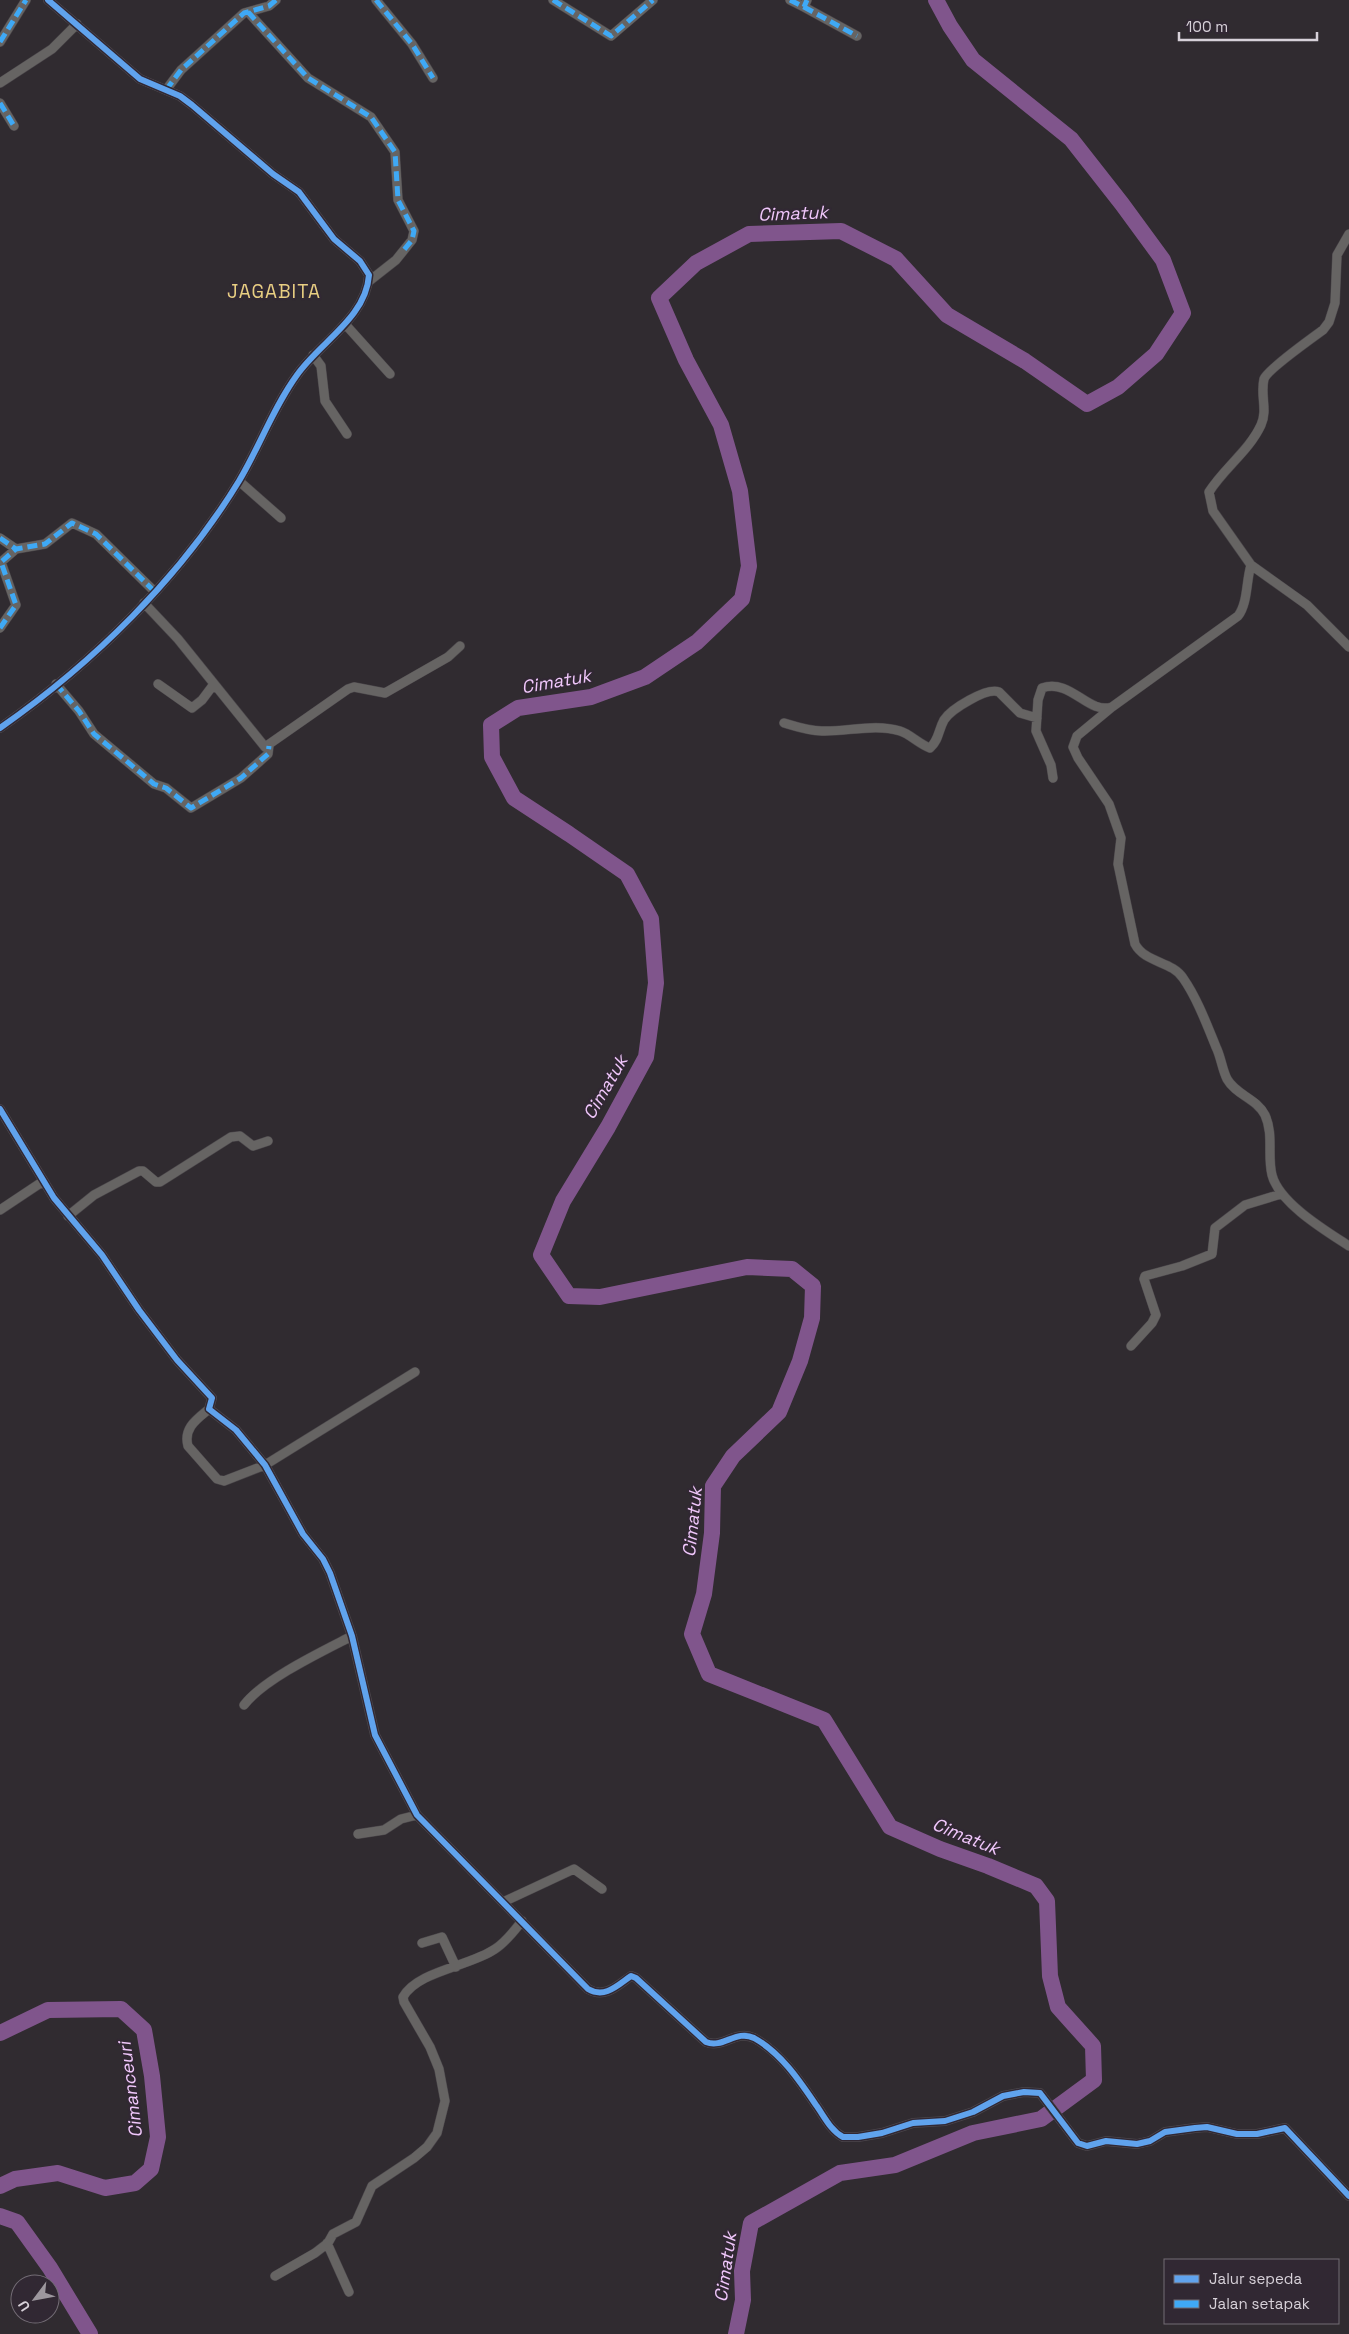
<svg xmlns="http://www.w3.org/2000/svg" width="1349" height="2334" font-family="'Space Grotesk',sans-serif">
	<rect width="100%" height="100%" fill="#302b30"/>
	<g fill="none" stroke-linecap="round" stroke-linejoin="round">
		<path stroke="#80558c" stroke-width="16" d="M0,2033L48,2010L121,2009L144,2030L152,2076L158,2137L151,2169L135,2183L105,2188L58,2173L15,2179L0,2186
			M0,2216L17,2222L50,2268L90,2334
			M736,2334L743,2300L742,2271L751,2223L840,2173L895,2165L973,2133L1041,2119L1094,2080L1093,2046L1058,2007L1050,1976L1047,1901L1036,1886L988,1866L940,1849L890,1827L824,1720L709,1674L692,1634L704,1594L712,1533L713,1486L733,1456L779,1412L800,1361L812,1318L813,1286L792,1269L747,1267L600,1297L569,1296L541,1255L563,1201L608,1127L646,1057L656,983L651,919L627,874L569,834L514,798L492,757L491,725L518,708L591,697L645,677L697,642L742,599L749,566L740,491L721,425L686,360L659,298L696,263L749,234L841,231L896,259L947,315L1025,361L1087,404L1118,387L1156,354L1183,313L1163,260L1122,204L1071,139L973,60L950,26L936,0"/>
		<defs>
			<path id="street" d="M376,0L412,44L433,78
				M553,0L611,36L653,0
				M790,0L804,7L807,0
				M804,7L857,36
				M248,12L308,78L371,117L395,152L398,200L414,231L412,240L396,260L368,282
				M0,42L26,0
				M0,83L52,49L77,24
				M166,90L181,70L244,13L269,6L276,0
				M0,103L14,126
				M1349,234L1337,255L1335,303L1329,322L1323,330C1312,338 1267,370 1264,379C1260,395 1268,410 1261,425C1249,451 1224,468 1209,492L1213,511L1251,565L1307,605L1349,647
				M345,324L390,374
				M313,355L321,366L325,401L347,434
				M239,481L281,518
				M0,538L16,549
				M1251,565C1246,581 1248,603 1238,616L1112,707L1077,736L1073,747L1078,758L1109,804L1121,838L1118,864L1135,944C1145,963 1172,961 1183,978C1197,998 1207,1025 1216,1047C1221,1057 1222,1069 1227,1079C1236,1095 1256,1098 1265,1115C1274,1135 1267,1155 1272,1175C1279,1203 1326,1231 1349,1246
				M144,603L178,639L265,747L348,689L354,687L385,693L448,657L460,646
				M0,628L16,605L1,562L16,549L45,544L72,523L96,534L154,591
				M56,684L79,711L94,734L154,784L166,788L191,808L241,778L268,754L269,746
				M158,684L192,708L202,700L214,684
				M784,723C797,727 809,731 822,731C847,732 875,723 900,731C910,734 919,744 930,748C939,740 938,731 944,720C951,709 987,687 999,692L1020,713L1037,718
				M0,728C93,663 180,578 239,481C260,446 273,408 297,375C320,342 366,318 369,275L360,261L334,239L299,192L273,174L192,105L180,96L140,79L48,0
				M1053,778L1051,765L1036,731L1038,700L1042,688C1071,678 1088,715 1112,707
				M0,1109L54,1198L102,1255L139,1310L177,1360L212,1398L209,1409L236,1430L265,1465L303,1534L323,1559L330,1573L352,1636L375,1735L417,1815L588,1989C605,1999 618,1985 631,1976L636,1978L706,2042C723,2049 736,2029 754,2038C781,2053 799,2080 816,2105C824,2116 831,2131 843,2137H858L882,2133L913,2123L945,2121L973,2112L1003,2096L1024,2092L1040,2093L1078,2143L1087,2146L1106,2141L1137,2144L1150,2141L1165,2132L1195,2128L1207,2127L1237,2134H1257L1285,2128L1349,2196
				M0,1210L42,1182
				M68,1216L94,1195L139,1171H143L156,1182H160L231,1137L240,1136L253,1146L268,1141
				M1131,1346L1152,1323L1156,1315L1144,1279L1145,1276L1182,1266L1212,1254L1215,1228L1245,1205L1281,1194
				M209,1409C197,1419 183,1428 188,1446L217,1479L224,1481L265,1465L415,1372
				M244,1705C264,1679 321,1652 352,1636
				M358,1834L384,1830L401,1819L417,1815
				M503,1902L574,1869L602,1889
				M422,1943L442,1937L456,1967
				M327,2243L349,2292
				M275,2276L315,2253L328,2243L333,2234L356,2222L372,2186L414,2158L427,2147L437,2133L445,2101L439,2069L430,2047L404,2002L403,1997C417,1971 471,1966 495,1949C506,1942 514,1931 522,1921"/>
		</defs>
		<use href="#street" stroke="#4a464a" stroke-width="10"/>
		<use href="#street" stroke="#666463" stroke-width="9"/>
		<path stroke="#3fa9f5" stroke-width="5" stroke-dasharray="10 5" stroke-linecap="butt" d="M376,0L412,44L433,78
			M553,0L611,36L653,0
			M790,0L804,7L807,0
			M804,7L857,36
			M248,12L308,78L371,117L395,152L398,200L414,231L412,240L403,251
			M0,42L26,0
			M166,90L181,70L244,13L269,6L276,0
			M0,103L14,126
			M0,538L16,549
			M0,628L16,605L1,562L16,549L45,544L72,523L96,534L154,591
			M56,684L79,711L94,734L154,784L166,788L191,808L241,778L268,754L269,746"/>
		<defs>
			<path id="cycleway" d="M0,728C93,663 180,578 239,481C260,446 273,408 297,375C320,342 366,318 369,275L360,261L334,239L299,192L273,174L192,105L180,96L140,79L48,0
				M0,1109L54,1198L102,1255L139,1310L177,1360L212,1398L209,1409L236,1430L265,1465L303,1534L323,1559L330,1573L352,1636L375,1735L417,1815L588,1989C605,1999 618,1985 631,1976L636,1978L706,2042C723,2049 736,2029 754,2038C781,2053 799,2080 816,2105C824,2116 831,2131 843,2137H858L882,2133L913,2123L945,2121L973,2112L1003,2096L1024,2092L1040,2093L1078,2143L1087,2146L1106,2141L1137,2144L1150,2141L1165,2132L1195,2128L1207,2127L1237,2134H1257L1285,2128L1349,2196"/>
		</defs>
		<use href="#cycleway" stroke="#312833" stroke-width="9"/>
		<use href="#cycleway" stroke="#60a3ed" stroke-width="6"/>
	</g>
	<g text-anchor="middle" dominant-baseline="central" stroke-width="4.5" stroke-linejoin="round" paint-order="stroke">
		<g font-size="18" font-style="italic" fill="#f0c7fb" stroke="#312833">
			<text transform="translate(793 213) rotate(-2)">Cimatuk</text>
			<text transform="translate(556 681) rotate(-10)">Cimatuk</text>
			<text transform="translate(605 1087) rotate(-60)">Cimatuk</text>
			<text transform="translate(692 1522) rotate(-84)">Cimatuk</text>
			<text transform="translate(966 1836) rotate(22)">Cimatuk</text>
			<text transform="translate(130 2090) rotate(-97)">Cimanceuri</text>
			<text transform="translate(725 2267) rotate(-82)">Cimatuk</text>
		</g>
		<g font-size="19" letter-spacing="1" fill="#e8ce82" stroke="#312833">
			<text x="274" y="291">JAGABITA</text>
		</g>
	</g>
	<rect x="1164" y="2259" width="175" height="65" fill="#312833" stroke="#736c75"/>
	<rect x="1174" y="2275" width="25" height="8" fill="#60a3ed" stroke="#736c75"/>
	<text x="1209" y="2284" font-size="15" fill="#d7d1d9">Jalur sepeda</text>
	<rect x="1174" y="2300" width="25" height="8" fill="#3fa9f5" stroke="#736c75"/>
	<text x="1209" y="2309" font-size="15" fill="#d7d1d9">Jalan setapak</text>
	<g transform="translate(35 2299) rotate(238)"><circle r="24" fill="#312833" stroke="#736c75"/>
	<path d="M0-4L9 19L0 12L-9 19Z" fill="#9d979e"/>
	<text y="-8" font-size="14" font-weight="bold" text-anchor="middle" fill="#d7d1d9">U</text>
	</g>
	<path d="M1179 32v8h138v-8" fill="none" stroke="#d7d1d9" stroke-width="2.5"/>
	<text x="1186" y="32" font-size="15" fill="#d7d1d9" stroke="#312833" stroke-width="4" paint-order="stroke">100 m</text>
</svg>
